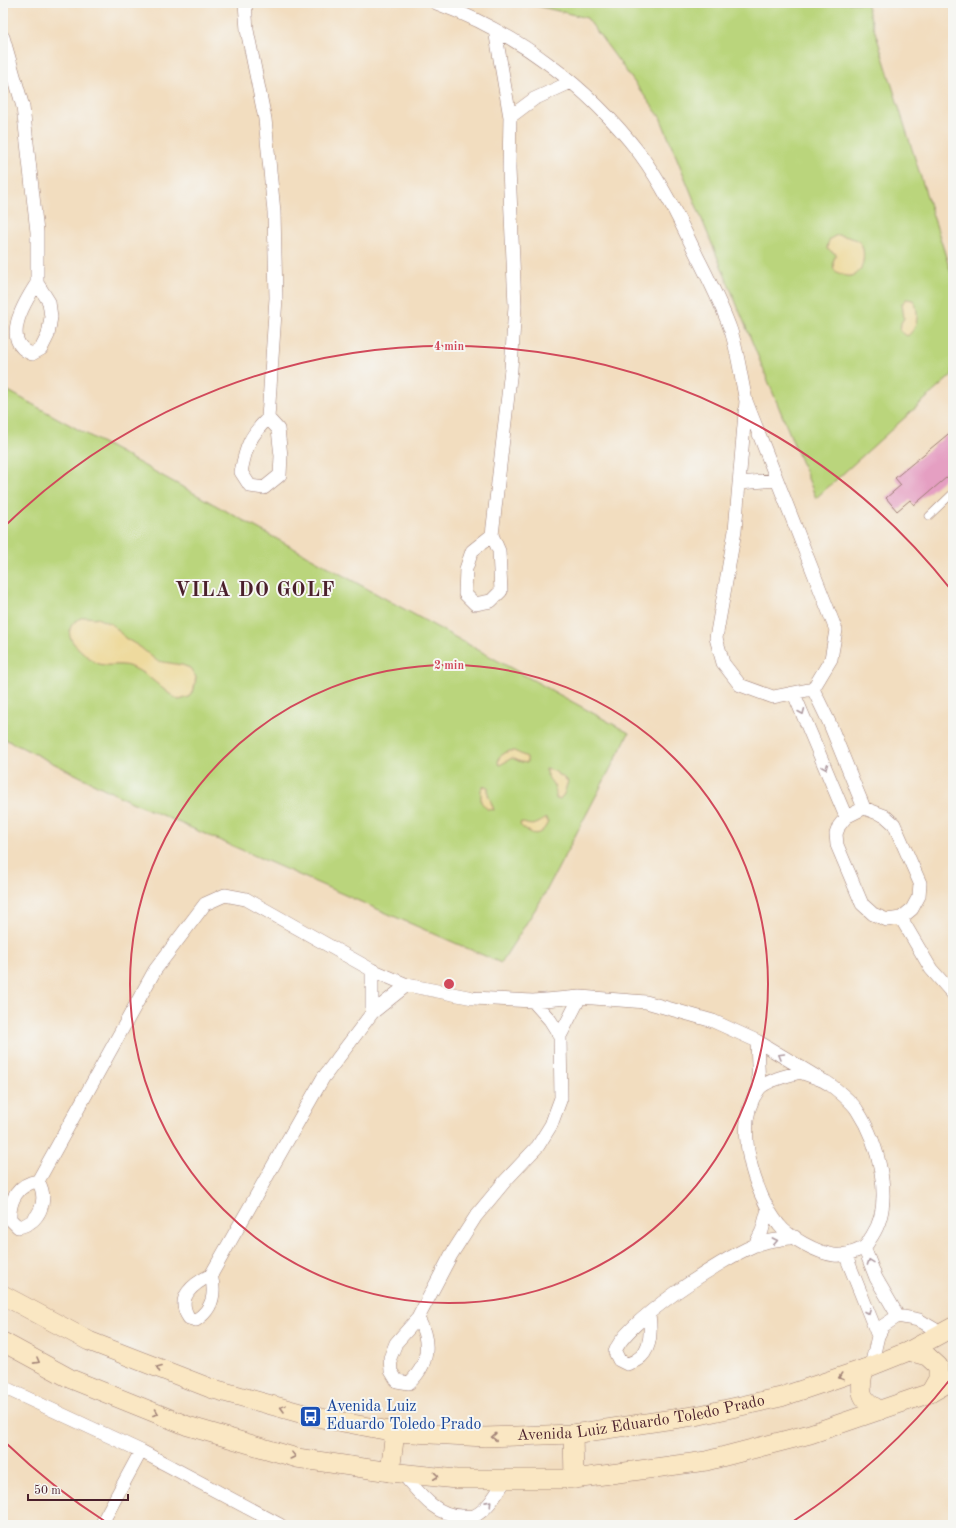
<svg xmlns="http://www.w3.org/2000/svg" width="956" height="1528" font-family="'Old Standard TT',serif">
	<rect width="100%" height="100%" fill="#f6f6f2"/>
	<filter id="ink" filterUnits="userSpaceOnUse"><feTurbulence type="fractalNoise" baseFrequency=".025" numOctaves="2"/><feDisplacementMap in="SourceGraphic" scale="8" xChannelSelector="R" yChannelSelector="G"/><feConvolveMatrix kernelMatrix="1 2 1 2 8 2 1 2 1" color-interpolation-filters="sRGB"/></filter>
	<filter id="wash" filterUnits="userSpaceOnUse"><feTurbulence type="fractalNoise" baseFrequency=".012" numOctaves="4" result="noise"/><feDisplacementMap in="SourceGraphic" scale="16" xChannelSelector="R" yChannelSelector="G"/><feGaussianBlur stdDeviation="0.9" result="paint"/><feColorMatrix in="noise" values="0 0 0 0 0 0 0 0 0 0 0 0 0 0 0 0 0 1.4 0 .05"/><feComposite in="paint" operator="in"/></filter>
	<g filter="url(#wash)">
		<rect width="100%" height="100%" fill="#f2ddbf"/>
		<path fill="#bad57b" stroke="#827a53" d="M525,3H866L953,279V374L816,498L660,117L587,18Z
			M3,388L629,733L543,897L501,963L127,800L3,738Z"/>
		<path fill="#eeda9e" stroke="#9c7c64" d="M838,235C844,236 857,238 861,244C866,252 864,275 851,276C845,277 840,274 834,270L833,262L836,254L827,249C828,241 829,238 838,235Z
			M906,299L913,300C920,311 918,329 907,336L900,331L901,323L904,318L902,304Z
			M85,617L97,618L113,625L125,638L140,647L157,661L182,665L190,668L196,677L194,689L189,697L179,700C161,690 150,674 131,667C120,662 107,668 97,663C92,661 75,646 72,641C65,629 74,619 85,617Z
			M508,751H514L527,757V763L521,762L512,758L500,765L498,763L499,757Z
			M546,769L554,771L568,781L564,794L560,799H556C557,780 546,782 546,769Z
			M484,786L488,787V794L494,810L487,809L481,802V790Z
			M546,818L548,822C541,837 532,837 520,825L521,822C533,827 536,825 546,818Z"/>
		<g id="blocks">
			<path fill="#e59fc2" d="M953,430V472L914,505L910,500L897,511L886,498L901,485L895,478Z"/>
		</g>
	</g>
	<g filter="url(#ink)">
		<use href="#blocks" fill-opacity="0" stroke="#9e7e75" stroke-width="1"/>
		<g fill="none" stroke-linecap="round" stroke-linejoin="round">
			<defs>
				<path id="service" d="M929,516L953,493"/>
				<path id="minor" d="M245,3L247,30L265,119L274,212L276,298L268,418C250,436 246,446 241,472L250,486L264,488L280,475L281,456L278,429L268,418
					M436,3C516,32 588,86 640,154C663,185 680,221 697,256C709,280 722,305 731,331C738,353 741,378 746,401
					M495,30L510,117
					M3,37L23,107L37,232V283L49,302L51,317L48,335L41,349L32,354C0,342 24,303 37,283
					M746,401L836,630L831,659L813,689L773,697L740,685L723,663L716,638L735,531Z
					M739,483L777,480
					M492,535L472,551L466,569L465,594L475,604L491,601L501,591L499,551L492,535L511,369L515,306L509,169L510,117L534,99L571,82
					M813,689L829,722L864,808
					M794,694L846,817
					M864,808L885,816L894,824L920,883L919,896L912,909L901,918L887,920L873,914L862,904L837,845L836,834L839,826L846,817Z
					M901,918L931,969L953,994
					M372,970V1013
					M533,1001L550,1020L560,1036
					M757,1041L759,1088
					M800,1072C809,1075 818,1078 826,1082C833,1086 853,1103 857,1110C878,1142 895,1202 872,1236C869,1240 867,1246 863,1248C855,1252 843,1256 834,1255C818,1253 788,1237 779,1225C754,1194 732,1124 759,1089C766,1080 790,1075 800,1072Z
					M38,1181L155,970L205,904L225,895L246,899L372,970L407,985L473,998L533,1001L580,997L646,1002L713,1021L757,1041L827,1083
					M38,1181C49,1200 40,1223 18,1227L10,1219C9,1200 18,1184 38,1181Z
					M755,1245L762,1231L768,1209
					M864,1247L876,1278L898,1316
					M845,1254L878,1336
					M211,1275C216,1294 213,1309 196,1320L189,1318C175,1297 193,1284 211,1275L323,1078L372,1013L407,985
					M649,1315C652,1335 651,1358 627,1364L619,1360L615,1352C624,1322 722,1259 753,1246C765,1240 782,1240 795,1237
					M418,1318C431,1342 429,1365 409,1383L397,1381L391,1371L390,1358L396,1343L418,1318L451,1255L476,1216L505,1181L538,1146L551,1125L561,1098L560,1036L580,997
					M871,1366L878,1336L883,1326L898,1316L919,1320L941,1333
					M3,1387L141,1451L280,1525
					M402,1473C419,1492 434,1516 462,1516C465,1516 471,1517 474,1516C488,1510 498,1491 506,1479
					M101,1525L141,1451"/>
				<g id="secondary">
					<path id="s1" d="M3,1295L89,1341L210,1388L311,1416L395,1432L485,1437L573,1434L700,1415L781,1397L864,1369L909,1351L953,1327"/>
					<path d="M3,1342L71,1379L188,1426L297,1458L390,1472L456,1479H574L706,1461L810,1434L930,1393L953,1380"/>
					<path d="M909,1351L927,1356L938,1366V1379L930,1393"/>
					<path d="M864,1369C859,1390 859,1400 880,1410"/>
					<path d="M573,1434L574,1479"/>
					<path d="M390,1472L395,1432"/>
				</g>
			</defs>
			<use href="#service" stroke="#9e7e75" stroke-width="8"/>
			<use href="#minor" stroke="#9e7e75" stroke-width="14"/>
			<use href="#secondary" stroke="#9e7e75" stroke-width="20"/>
			<use href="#service" stroke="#fff" stroke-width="7"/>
			<use href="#minor" stroke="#fff" stroke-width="13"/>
			<use href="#secondary" stroke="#fae7c3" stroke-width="19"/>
		</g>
		<defs><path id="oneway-chevron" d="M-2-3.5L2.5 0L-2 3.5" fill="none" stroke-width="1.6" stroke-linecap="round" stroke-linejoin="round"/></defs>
		<g stroke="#ae9aa0">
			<use href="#oneway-chevron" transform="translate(802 712) rotate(67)"/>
			<use href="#oneway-chevron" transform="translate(825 767) rotate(68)"/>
			<use href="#oneway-chevron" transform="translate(781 1056) rotate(-150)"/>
			<use href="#oneway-chevron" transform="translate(775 1241) rotate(-11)"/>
			<use href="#oneway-chevron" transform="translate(870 1262) rotate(-110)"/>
			<use href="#oneway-chevron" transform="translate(868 1312) rotate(68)"/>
			<use href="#oneway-chevron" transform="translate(489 1503) rotate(-48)"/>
		</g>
		<g stroke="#a28377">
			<use href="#oneway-chevron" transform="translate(37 1361) rotate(29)"/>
			<use href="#oneway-chevron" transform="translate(159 1368) rotate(-159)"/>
			<use href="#oneway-chevron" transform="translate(841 1377) rotate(161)"/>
			<use href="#oneway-chevron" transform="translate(283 1408) rotate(-165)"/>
			<use href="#oneway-chevron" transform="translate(156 1413) rotate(22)"/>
			<use href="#oneway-chevron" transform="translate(494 1437) rotate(178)"/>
			<use href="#oneway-chevron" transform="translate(293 1456) rotate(14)"/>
			<use href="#oneway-chevron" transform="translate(436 1476) rotate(6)"/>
		</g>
	</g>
	<g fill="none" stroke="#d1495b" stroke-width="2">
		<circle cx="449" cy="984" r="319"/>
		<path d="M952 1377A638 638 0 0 1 792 1522M106 1522A638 638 0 0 1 6 1443M6 525A638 638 0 0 1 952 591"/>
	</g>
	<defs>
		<symbol id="bus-square" viewBox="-11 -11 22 22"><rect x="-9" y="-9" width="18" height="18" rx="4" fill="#1a4fb4" stroke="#f6f6f2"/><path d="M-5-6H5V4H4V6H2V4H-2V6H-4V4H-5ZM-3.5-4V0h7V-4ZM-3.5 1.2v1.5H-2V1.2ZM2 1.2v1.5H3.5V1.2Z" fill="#fff"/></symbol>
	</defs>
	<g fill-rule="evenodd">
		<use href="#bus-square" x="298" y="1404" width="25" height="25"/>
	</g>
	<g text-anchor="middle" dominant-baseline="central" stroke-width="4" stroke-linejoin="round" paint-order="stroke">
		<g font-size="16" fill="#164399" stroke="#f6f6f2" text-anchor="start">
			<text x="326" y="1407">Avenida Luiz<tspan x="326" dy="18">Eduardo Toledo Prado</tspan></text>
		</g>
		<g font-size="16" fill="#4a1f2b" stroke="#f6f6f2">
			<text stroke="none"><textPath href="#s1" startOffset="665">Avenida Luiz Eduardo Toledo Prado</textPath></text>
		</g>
		<g font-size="20" font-weight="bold" letter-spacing="1" fill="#4a1f2b" stroke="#f6f6f2">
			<text x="255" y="591">VILA DO GOLF</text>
		</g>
	</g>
	<circle cx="449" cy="984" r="6" fill="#d1495b" stroke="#f6f6f2" stroke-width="2"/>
	<g font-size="12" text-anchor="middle" font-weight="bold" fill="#d1495b" stroke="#f6f6f2" stroke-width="4" stroke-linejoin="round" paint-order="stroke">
		<text x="449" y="350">4 min</text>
		<text x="449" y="669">2 min</text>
	</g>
	<rect width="956" height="1528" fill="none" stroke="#f6f6f2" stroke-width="16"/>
	<path d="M28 1494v6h100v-6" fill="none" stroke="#4a1f2b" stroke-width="2"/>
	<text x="34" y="1494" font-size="12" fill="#4a1f2b" stroke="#f6f6f2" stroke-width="3" paint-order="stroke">50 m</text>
</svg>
